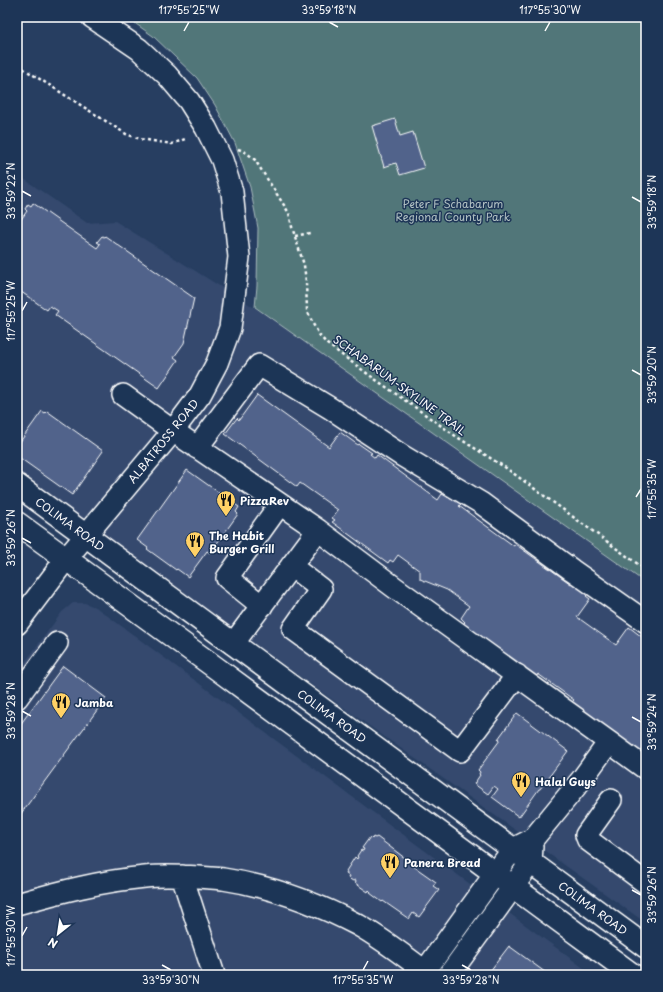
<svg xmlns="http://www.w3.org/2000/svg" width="663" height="992" font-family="'Playpen Sans',sans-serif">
	<rect width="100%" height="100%" fill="#273e61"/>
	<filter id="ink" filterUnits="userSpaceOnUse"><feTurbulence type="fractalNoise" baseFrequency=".025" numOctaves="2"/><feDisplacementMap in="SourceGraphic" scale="8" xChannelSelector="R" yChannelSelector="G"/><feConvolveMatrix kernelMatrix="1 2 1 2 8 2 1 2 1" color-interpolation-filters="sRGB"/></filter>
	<g filter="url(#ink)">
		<path fill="#34496e" d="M17,174L87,223L115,221L271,318L287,327L646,577V923L17,475Z
			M73,603H85L97,608L593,975H17V673L62,612Z"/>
		<path fill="#517679" stroke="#a8babc" d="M126,17H646V583L255,307L257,286L258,228L250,187L235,143L215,105L197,78L153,36Z"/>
		<path fill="#51648b" stroke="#fff" d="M395,119L400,136L413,132L424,168L400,175L396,163L384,167L372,126Z
			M33,203L97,248L100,244L97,242L102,236L104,237L105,236L194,298L184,343L174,357L178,360L159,388L55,315L58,311L50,306L47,310L17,289V225L27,211L25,209L28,204L31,206Z
			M257,395L329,447L340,432L358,445L359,444L372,453L370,454L375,458L377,455L438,500L442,494L449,498L450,497L461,504L459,506L514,546L515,544L571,584L572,583L588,594L586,596L590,599L577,617L616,645L629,627L646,640V754L645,753L643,756L571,703L574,700L538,674L536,677L463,624L465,622L461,618L469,606L447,590L420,579V571L398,555L393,562L390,560L388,563L332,522L335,520L332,518L338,510L300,483L297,487L225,434L237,418L239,420Z
			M42,411L45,413L47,411L103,451L72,495L17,456V446Z
			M187,470L239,507L236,512L238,514L210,553L207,551L188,577L177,569L176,570L147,549L148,548L137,540Z
			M63,666L106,698L17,819V729Z
			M517,713L568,751L540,789H539L519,817L492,797L498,789L494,786L488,794L474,784L480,775L479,774L480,772L478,770L500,740L498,739Z
			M370,837L372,839L373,837L375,838L377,837L410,862L409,863L436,882L433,886L439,890L419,917L413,913L409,919L383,901L382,902L370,893L371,892L369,890L368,892L355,883L356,881L355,880L353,881L348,878L349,876L346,874L347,872L346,871L355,857L357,859L358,857L357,856L361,850L363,851L364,849L362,848Z
			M509,946L549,975H487Z"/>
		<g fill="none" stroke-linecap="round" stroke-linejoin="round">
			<defs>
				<path id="minor" d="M123,395L173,431L318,530
					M197,448L259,365L330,408L401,455L481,503L572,570L646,622
					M291,566L321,589L293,629L460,751L517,675
					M262,606L227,578L280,504
					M17,624L66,559L173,431L200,395L217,363L230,328L239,257L232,192L222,160L206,128L189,101L167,75L139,49L92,17
					M233,644L318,530L394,587L609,742L582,779L533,839L513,849L425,971
					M17,698L57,643
					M609,742L646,769
					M611,800L586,835L588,840L646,883
					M182,876L214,975
					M17,904C59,892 101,881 145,877C163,875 181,876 199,877C207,878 215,878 223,879C270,886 316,903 358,925C383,939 407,958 430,975
					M449,975L531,862L532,846"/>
				<path id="major" d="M17,485L646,947
					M17,523L216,668L633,975"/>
			</defs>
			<use href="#minor" stroke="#fff" stroke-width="24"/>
			<use href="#major" stroke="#fff" stroke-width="25"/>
			<path stroke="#fff" stroke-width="2.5" stroke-dasharray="3 3" stroke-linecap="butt" d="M17,68L24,69L126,134L140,139L172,144L185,139
				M238,149C245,151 250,155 255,160L289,213L292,227L304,265L306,282L307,310L313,324L320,336L327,344L372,377L457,437L506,468L646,570
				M295,236L310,233"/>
			<use href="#minor" stroke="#1d3557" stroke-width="21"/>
			<use href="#major" stroke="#1d3557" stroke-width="22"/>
		</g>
	</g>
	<path fill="none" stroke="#fff" stroke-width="1.5" d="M329,22L338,27M184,31L189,22M545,31L550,22M22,191L31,196M632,197L641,202M22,311L27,302M632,370L641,375M636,497L641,489M22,538L31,543M22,711L31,716M632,717L641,722M632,890L641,895M22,936L27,927M162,965L171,970M462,965L471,970M363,970L368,961"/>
	<defs>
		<symbol id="restaurant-pin" viewBox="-11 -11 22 30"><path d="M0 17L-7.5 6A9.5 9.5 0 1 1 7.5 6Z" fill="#ffd166" stroke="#1d3557"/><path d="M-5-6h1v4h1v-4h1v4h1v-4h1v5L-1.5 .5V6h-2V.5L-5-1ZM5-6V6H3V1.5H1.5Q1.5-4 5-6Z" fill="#111"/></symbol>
	</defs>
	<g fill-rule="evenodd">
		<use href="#restaurant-pin" x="215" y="489" width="22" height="30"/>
		<use href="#restaurant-pin" x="184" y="530" width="22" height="30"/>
		<use href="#restaurant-pin" x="50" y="691" width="22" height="30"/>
		<use href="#restaurant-pin" x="510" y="770" width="22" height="30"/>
		<use href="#restaurant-pin" x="379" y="851" width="22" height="30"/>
	</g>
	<g text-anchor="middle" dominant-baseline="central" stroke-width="3" stroke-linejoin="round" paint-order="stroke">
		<g font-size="11" fill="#b1c1c3" stroke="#1d3557">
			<text x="453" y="203">Peter F Schabarum<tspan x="453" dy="13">Regional County Park</tspan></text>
		</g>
		<g font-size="11" fill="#fff" stroke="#1d3557">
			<text transform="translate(400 385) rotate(36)">SCHABARUM-SKYLINE TRAIL</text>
			<text transform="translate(163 441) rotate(-51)">ALBATROSS ROAD</text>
			<text transform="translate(70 524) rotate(36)">COLIMA ROAD</text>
			<text transform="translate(332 716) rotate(36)">COLIMA ROAD</text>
			<text transform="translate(593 908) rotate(36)">COLIMA ROAD</text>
		</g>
		<g font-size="11" font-weight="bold" fill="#fff" stroke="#1d3557" text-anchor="start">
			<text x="240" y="500">PizzaRev</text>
			<text x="209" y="535">The Habit<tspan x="209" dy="13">Burger Grill</tspan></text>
			<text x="75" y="702">Jamba</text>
			<text x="535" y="781">Halal Guys</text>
			<text x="404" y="862">Panera Bread</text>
		</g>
	</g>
	<rect width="663" height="992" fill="none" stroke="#1d3557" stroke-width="44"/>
	<g transform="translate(58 934) rotate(210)" stroke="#1d3557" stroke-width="3" paint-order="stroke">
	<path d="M0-3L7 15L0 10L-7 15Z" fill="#ffffff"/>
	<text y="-6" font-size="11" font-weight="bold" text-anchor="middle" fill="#ffffff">N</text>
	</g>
	<rect x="22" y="22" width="619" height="948" fill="none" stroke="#fff" stroke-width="1.5"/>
	<g font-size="10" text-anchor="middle" fill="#fff">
		<text x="189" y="14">117°55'25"W</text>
		<text x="329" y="14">33°59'18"N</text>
		<text x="550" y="14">117°55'30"W</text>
		<text transform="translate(11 191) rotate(-90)" y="4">33°59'22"N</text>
		<text transform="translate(652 202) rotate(-90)" y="4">33°59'18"N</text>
		<text transform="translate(11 311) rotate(-90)" y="4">117°55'25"W</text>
		<text transform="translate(652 375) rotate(-90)" y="4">33°59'20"N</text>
		<text transform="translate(652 489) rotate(-90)" y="4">117°55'35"W</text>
		<text transform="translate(11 538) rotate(-90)" y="4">33°59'26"N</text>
		<text transform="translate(11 711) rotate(-90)" y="4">33°59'28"N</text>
		<text transform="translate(652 722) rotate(-90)" y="4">33°59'24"N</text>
		<text transform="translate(652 895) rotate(-90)" y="4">33°59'26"N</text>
		<text transform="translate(11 936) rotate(-90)" y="4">117°55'30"W</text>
		<text x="171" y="984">33°59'30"N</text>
		<text x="363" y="984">117°55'35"W</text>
		<text x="471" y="984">33°59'28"N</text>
	</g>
</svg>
